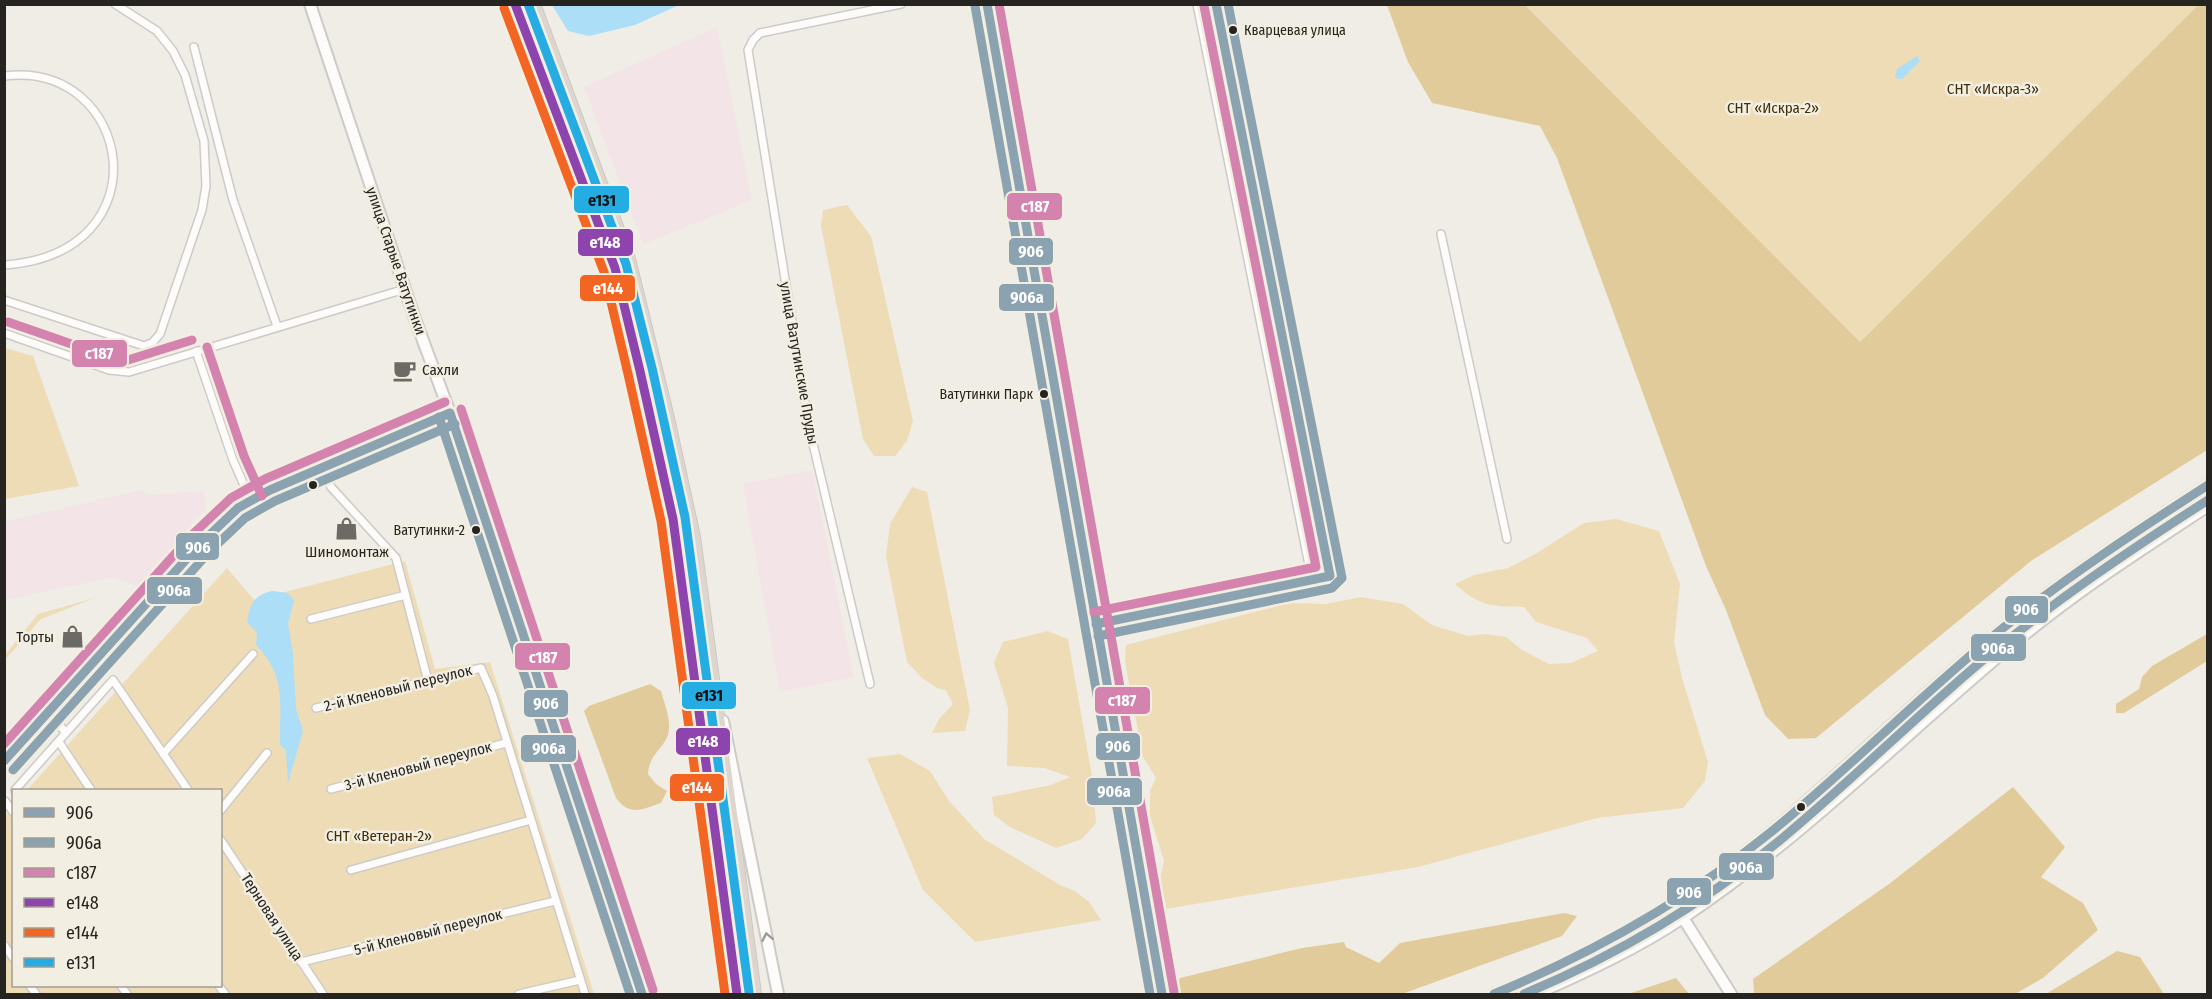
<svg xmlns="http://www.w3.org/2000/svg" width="2212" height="999" font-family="'Fira Sans Condensed',sans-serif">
	<rect width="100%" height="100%" fill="#efede6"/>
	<path fill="#f2e4e7" d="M717,27L752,200L643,244L584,87Z
		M812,470L854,677L780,692L743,484Z
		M140,490L148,495L204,491L206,509L191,524L147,583L134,585L114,577L5,600L4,522Z"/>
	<path fill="#eedcb7" d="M1525,5H2198L1860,342Z
		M847,205L871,236L913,421L907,441L895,456H874L863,439L821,226L823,210Z
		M5,348L33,356L79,486L5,499Z
		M912,487L927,492L970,710L965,731L932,733L939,719L953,704L946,690L937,688L922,678L907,662L886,556L890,524Z
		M2207,491V497L2051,605L1774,842L1773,840L2001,639L2049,600Z
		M1616,519L1659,531L1680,584L1674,642L1682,678L1708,762L1705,781L1683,808L1597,818L1418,867L1153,911L1164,861L1150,816V791L1156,778L1143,757L1125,662L1126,645L1290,603L1325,604L1361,597L1403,604L1432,625L1468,636L1486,634L1506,637L1522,650L1549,664L1571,663L1598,651L1587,638L1536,622L1524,607C1491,606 1480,607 1455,584L1474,575L1508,568L1537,553L1584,523Z
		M405,561L435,669L490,662L594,994H5L4,816L13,806L14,986H220V790H27L227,568L254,600Z
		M95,598L41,619L5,660V655L38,614Z
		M124,612L123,618L43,709H39Z
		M1048,631L1068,639L1093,782L1096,823L1082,839L1056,848L1010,827L994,815L992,797L1051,785L1070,777L1044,768L1007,766L1008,708L994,663L1003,642Z
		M83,648L86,649L39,701L37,698Z
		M900,754L930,771L949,801L984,839L1060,885L1075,891L1089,902L1101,920L975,942L923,890L867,758Z
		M1646,924L1650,929C1618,947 1541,994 1508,994L1580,960Z"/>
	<path fill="#e2cb9a" d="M1387,5H1525L1860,342L2198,5H2207V450L2031,561L1816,738L1788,739L1765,715L1726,610L1706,566L1557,158L1540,126L1432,103L1408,62Z
		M2207,634V661L2124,713H2116V704L2139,689L2142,677L2152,666Z
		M650,684L661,691C664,702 670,717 669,728C669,746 649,752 648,774L656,784L667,791L661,803C641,810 629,816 616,798L584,711L589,706Z
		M2013,787L2065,847L2041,877L2083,903L2098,930L2043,978L2015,994H1754L1753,979L1889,884Z
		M1564,913L1577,916L1562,936L1402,994H1177L1175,988L1180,978L1302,948L1344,942L1346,947L1379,963L1400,943Z
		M2117,951L2140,957L2164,994H2046Z
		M1676,978L1689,994H1628Z"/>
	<path fill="#acdef7" d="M552,5V4L679,5L635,25L589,36L568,31Z
		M1917,56L1920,61L1902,79L1895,78L1897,69Z
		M272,591L288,593L294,601L288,624L293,654L296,709L303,731L288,783L286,750L280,745C279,705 288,678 256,645L257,633L247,622C250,604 254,595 272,591Z"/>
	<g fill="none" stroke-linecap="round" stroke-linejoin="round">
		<defs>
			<path id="street" d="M987,4L1162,994
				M1197,4L1312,580
				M194,47L233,200L277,326
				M4,76C133,60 166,254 4,265
				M1441,234L1507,539
				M4,300L144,346L152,343L160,334L202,210L206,186L204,141L185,75L173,51L157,31L115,4
				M4,333L109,370L129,372L405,289
				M196,351L233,460L251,501
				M322,469L331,487L396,558L428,681
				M311,619L406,595
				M1096,624L1330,576L1216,4
				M870,684L809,427L748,50L753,40L760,33L901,4
				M316,708L481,668L493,696L585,994
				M49,712L66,733
				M59,742L91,790
				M163,754L253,654
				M331,789L506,743
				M15,790L113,680L188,790
				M5,801L14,813
				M220,811L267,753
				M220,839L323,994
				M351,870L531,820
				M4,945L14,959
				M301,962L555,901
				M30,986L36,994
				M121,986L127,994
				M219,986L225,994
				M519,994L580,980"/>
			<path id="secondary" d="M310,4L415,319L450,413L642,994
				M723,721L778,994
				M4,762L201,543L238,508L270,490L450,413
				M1673,902L1731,994
				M1494,994C1593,955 1689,899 1771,832C1850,766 1923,693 2003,628C2068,576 2138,530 2208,485
				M1536,994C1586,972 1638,948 1684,917C1802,838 1903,736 2012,645C2073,593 2141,550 2208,506"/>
			<path id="highway" d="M515,4L615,268L640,371L673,519L737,994
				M533,4L628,259L666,414L693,537L754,994"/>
		</defs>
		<use href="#street" stroke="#cdcbc7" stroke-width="10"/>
		<use href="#secondary" stroke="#cdcbc7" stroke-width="14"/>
		<use href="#highway" stroke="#cac9c5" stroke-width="16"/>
		<use href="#street" stroke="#fdfcfb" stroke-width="7"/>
		<use href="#secondary" stroke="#fdfcfb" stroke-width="10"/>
		<use href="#highway" stroke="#ded5cf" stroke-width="14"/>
		<defs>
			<path id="bus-1" d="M987,4L1162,994
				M450,413L642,994
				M1096,624L1330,576L1216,4
				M4,761L201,543L238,508L270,490L450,413
				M1494,994C1593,953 1687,900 1771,832C1851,767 1923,693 2003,628C2068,576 2138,530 2208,485"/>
			<path id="bus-2" d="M975,6L1150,994
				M439,417L630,994
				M1098,636L1332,588L1342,578L1228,4
				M13,770L210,551L245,518L275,501L455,424
				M1524,994C1615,956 1703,904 1779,841C1849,783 1913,719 1983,660C2054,601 2130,550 2208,500"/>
			<path id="bus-3" d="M999,4L1174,992
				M8,322L112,358L128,360L192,340
				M207,347L244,456L262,496
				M461,409L653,990
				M1094,612L1316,567L1204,6
				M4,744L192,535L231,498L265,479L445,402"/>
			<path id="bus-4" d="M515,4L615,268L640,371L673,519L737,994"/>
			<path id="bus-5" d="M504,8L604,272L628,374L661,521L725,994"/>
			<path id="bus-6" d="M528,4L626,264L652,368L685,517L749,992"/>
		</defs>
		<use href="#bus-1" stroke="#f3eee2" stroke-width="14"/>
		<use href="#bus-2" stroke="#f3eee2" stroke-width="14"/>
		<use href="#bus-3" stroke="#f3eee2" stroke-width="14"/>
		<use href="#bus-4" stroke="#f3eee2" stroke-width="14"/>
		<use href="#bus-5" stroke="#f3eee2" stroke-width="14"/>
		<use href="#bus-6" stroke="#f3eee2" stroke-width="14"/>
		<use href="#bus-1" stroke="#8ba2b1" stroke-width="9"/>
		<use href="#bus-2" stroke="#8ba2b1" stroke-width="9"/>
		<use href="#bus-3" stroke="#d482ae" stroke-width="9"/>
		<use href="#bus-4" stroke="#8e44ad" stroke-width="9"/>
		<use href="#bus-5" stroke="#f26522" stroke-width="9"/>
		<use href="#bus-6" stroke="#25ace2" stroke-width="9"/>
	</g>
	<defs><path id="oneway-chevron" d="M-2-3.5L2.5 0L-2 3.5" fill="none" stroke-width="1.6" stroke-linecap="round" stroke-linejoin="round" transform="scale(1.5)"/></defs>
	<use stroke="#9c9b98" href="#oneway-chevron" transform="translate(767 937) rotate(-101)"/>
	<defs>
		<symbol id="cafe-bare" viewBox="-9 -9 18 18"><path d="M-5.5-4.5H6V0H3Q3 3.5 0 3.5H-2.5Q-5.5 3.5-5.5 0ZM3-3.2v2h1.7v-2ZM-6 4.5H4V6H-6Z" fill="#6c6a65" stroke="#f3eee2" stroke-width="2.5" paint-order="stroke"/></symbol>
		<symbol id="shop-bare" viewBox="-9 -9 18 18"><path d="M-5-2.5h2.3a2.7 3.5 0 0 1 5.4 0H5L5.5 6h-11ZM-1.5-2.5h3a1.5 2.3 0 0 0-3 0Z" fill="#6c6a65" stroke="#f3eee2" stroke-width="2.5" paint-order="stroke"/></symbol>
	</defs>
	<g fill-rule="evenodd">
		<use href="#cafe-bare" x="388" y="354" width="33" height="33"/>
		<use href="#shop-bare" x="330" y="512" width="33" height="33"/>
		<use href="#shop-bare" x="56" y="620" width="33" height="33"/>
	</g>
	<g fill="#262420" stroke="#f3eee2" stroke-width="2">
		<circle cx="1233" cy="30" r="5"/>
		<circle cx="1044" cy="394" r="5"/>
		<circle cx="313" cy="485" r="5"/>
		<circle cx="476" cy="530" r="5"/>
		<circle cx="1801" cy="807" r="5"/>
	</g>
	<g text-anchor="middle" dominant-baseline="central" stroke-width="5" stroke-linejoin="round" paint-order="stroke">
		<g font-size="14" fill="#262420" stroke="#f3eee2" text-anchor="end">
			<text x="1244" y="30" text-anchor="start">Кварцевая улица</text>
			<text x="1033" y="394">Ватутинки Парк</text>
			<text x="465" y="530">Ватутинки-2</text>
		</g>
		<g font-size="15" fill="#40300a" stroke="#f3eee2">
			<text x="1993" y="89">СНТ «Искра-3»</text>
			<text x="1773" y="108">СНТ «Искра-2»</text>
			<text x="379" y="836">СНТ «Ветеран-2»</text>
		</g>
		<g font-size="15" fill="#262420" stroke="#f3eee2">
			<text transform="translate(396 261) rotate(71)">улица Старые Ватутинки</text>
			<text transform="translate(799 363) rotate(80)">улица Ватутинские Пруды</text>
			<text transform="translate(398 688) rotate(-14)">2-й Кленовый переулок</text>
			<text transform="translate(418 766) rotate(-15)">3-й Кленовый переулок</text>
			<text transform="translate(272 917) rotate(57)">Терновая улица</text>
			<text transform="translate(428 932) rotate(-14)">5-й Кленовый переулок</text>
		</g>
		<g font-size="15" fill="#262420" stroke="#f3eee2" text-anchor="start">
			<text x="422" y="370">Сахли</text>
			<text x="347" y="552" text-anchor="middle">Шиномонтаж</text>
			<text x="54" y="637" text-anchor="end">Торты</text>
		</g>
	</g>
	<g stroke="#f3eee2" stroke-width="2">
		<rect x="573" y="185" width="57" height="29" rx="6" fill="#25ace2"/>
		<rect x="1006" y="192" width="57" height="29" rx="6" fill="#d482ae"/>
		<rect x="577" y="228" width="57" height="29" rx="6" fill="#8e44ad"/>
		<rect x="1008" y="237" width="46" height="29" rx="6" fill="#8ba2b1"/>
		<rect x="579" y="274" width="57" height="28" rx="6" fill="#f26522"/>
		<rect x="998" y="283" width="57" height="29" rx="6" fill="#8ba2b1"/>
		<rect x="71" y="339" width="57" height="29" rx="6" fill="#d482ae"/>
		<rect x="175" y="532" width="45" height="29" rx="6" fill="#8ba2b1"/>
		<rect x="146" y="576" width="57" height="29" rx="6" fill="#8ba2b1"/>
		<rect x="2004" y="595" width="45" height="29" rx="6" fill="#8ba2b1"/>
		<rect x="1970" y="633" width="57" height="29" rx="6" fill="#8ba2b1"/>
		<rect x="514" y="642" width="57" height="29" rx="6" fill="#d482ae"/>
		<rect x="681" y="681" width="56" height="29" rx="6" fill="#25ace2"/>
		<rect x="1094" y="686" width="57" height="29" rx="6" fill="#d482ae"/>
		<rect x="523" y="689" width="46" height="29" rx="6" fill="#8ba2b1"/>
		<rect x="675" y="727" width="56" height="29" rx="6" fill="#8e44ad"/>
		<rect x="1095" y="732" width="46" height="29" rx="6" fill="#8ba2b1"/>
		<rect x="520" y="734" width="57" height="29" rx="6" fill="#8ba2b1"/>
		<rect x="669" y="773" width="56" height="29" rx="6" fill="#f26522"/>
		<rect x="1086" y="777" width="57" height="29" rx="6" fill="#8ba2b1"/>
		<rect x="1718" y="852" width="57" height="29" rx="6" fill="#8ba2b1"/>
		<rect x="1666" y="877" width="46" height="29" rx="6" fill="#8ba2b1"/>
	</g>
	<g font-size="16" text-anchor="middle" font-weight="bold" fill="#fff">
		<text x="1035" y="212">с187</text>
		<text x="605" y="248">е148</text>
		<text x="1031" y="257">906</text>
		<text x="608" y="294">е144</text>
		<text x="1027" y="303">906а</text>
		<text x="99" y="359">с187</text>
		<text x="198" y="553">906</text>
		<text x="174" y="596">906а</text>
		<text x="2026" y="615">906</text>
		<text x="1998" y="654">906а</text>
		<text x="543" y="663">с187</text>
		<text x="1122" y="706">с187</text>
		<text x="546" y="709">906</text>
		<text x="703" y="747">е148</text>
		<text x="1118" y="752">906</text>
		<text x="549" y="754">906а</text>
		<text x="697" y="793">е144</text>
		<text x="1114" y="797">906а</text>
		<text x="1746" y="873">906а</text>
		<text x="1689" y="898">906</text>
	</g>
	<g font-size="16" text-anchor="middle" font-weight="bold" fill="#111">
		<text x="602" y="206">е131</text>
		<text x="709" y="701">е131</text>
	</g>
	<rect width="2212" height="999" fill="none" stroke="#262420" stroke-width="12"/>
	<rect x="12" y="789" width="210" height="198" fill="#f3eee2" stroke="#a19d94" stroke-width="1.5"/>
	<rect x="24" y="808" width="30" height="9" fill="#8ba2b1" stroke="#a19d94" stroke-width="1.5"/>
	<text x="66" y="819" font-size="18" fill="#262420">906</text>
	<rect x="24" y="838" width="30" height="9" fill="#8ba2b1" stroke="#a19d94" stroke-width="1.5"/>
	<text x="66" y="849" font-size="18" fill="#262420">906а</text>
	<rect x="24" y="868" width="30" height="9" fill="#d482ae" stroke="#a19d94" stroke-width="1.5"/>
	<text x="66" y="879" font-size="18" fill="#262420">с187</text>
	<rect x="24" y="898" width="30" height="9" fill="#8e44ad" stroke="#a19d94" stroke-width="1.5"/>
	<text x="66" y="909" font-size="18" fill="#262420">е148</text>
	<rect x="24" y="928" width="30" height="9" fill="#f26522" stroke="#a19d94" stroke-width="1.5"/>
	<text x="66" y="939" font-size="18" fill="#262420">е144</text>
	<rect x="24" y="958" width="30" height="9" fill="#25ace2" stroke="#a19d94" stroke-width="1.5"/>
	<text x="66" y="969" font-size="18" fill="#262420">е131</text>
</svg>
